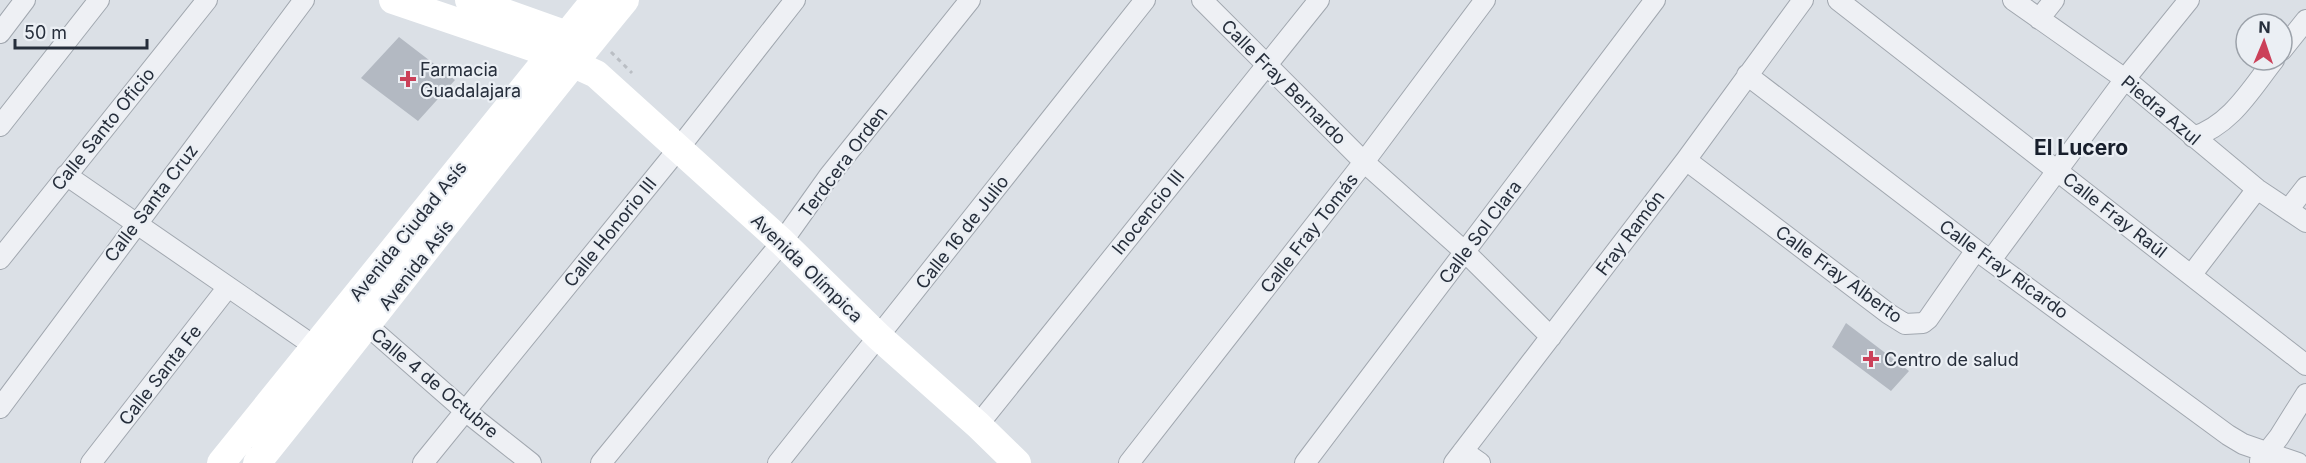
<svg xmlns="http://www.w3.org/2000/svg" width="2306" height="463" font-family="Inter,sans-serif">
	<rect width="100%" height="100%" fill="#dbe0e6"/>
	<path fill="#b3b9c2" d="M399,37L455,80L418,121L361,78Z
		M1846,323L1909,371L1891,391L1832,347Z"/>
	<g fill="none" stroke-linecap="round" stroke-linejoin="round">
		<defs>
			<path id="street" d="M1202,0L1364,162L1465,252L1551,337
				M1838,0L2306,365
				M2013,0L2125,79L2257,189L2306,222
				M2039,19L2054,0
				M0,33L25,0
				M2282,50L2306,20
				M1747,75L1976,250L2228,435L2243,444L2298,463
				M0,126L99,0
				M2193,137C2231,125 2251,89 2274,60
				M1686,160L1889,314L1905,324L1923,323L1928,319L1976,250
				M66,175L314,346
				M2288,210L2306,187
				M0,259L207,0
				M1991,260L2125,79L2189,0
				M2192,274L2257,189
				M368,326L464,410L531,463
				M0,408L304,0
				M978,425L1319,0
				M1463,451L1480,463
				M2260,461L2279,437L2306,394
				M91,463L228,287
				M423,463L679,148L795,0
				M601,463L782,242L829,176L970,0
				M778,463L1145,0
				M1129,463L1364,162L1485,0
				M1305,463L1655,0
				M1454,463L1686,160L1803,0"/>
		</defs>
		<use href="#street" stroke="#a1a7af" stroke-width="22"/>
		<path stroke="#babec4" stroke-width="3" stroke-dasharray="4.5 4.5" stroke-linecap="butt" d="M611,52L632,73"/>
		<use href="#street" stroke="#eef0f4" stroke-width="20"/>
		<path stroke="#fff" stroke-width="28" d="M393,0L552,54L596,74L782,242L879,337L978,425L1017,463
			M469,0L567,35L581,45
			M221,463L595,0
			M257,463C381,309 500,152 625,0"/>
	</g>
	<g fill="#cb4059" stroke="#ebeff4" stroke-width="2">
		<path d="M405 70h6v6h6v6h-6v6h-6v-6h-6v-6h6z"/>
		<path d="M1868 350h6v6h6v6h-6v6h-6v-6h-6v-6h6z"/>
	</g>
	<g text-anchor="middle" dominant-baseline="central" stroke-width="4.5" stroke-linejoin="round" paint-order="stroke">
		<g font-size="18" fill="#262e3b" stroke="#ebeff4" text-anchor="start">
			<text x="420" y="69">Farmacia<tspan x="420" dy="21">Guadalajara</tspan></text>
			<text x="1884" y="359">Centro de salud</text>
		</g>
		<g font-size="18" fill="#262e3b" stroke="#ebeff4">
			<text transform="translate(1284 82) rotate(45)">Calle Fray Bernardo</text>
			<text transform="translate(2161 110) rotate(40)">Piedra Azul</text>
			<text transform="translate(103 129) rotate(-51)">Calle Santo Oficio</text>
			<text transform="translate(843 162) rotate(-53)">Terdcera Orden</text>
			<text transform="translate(151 203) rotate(-53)">Calle Santa Cruz</text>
			<text transform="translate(1148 212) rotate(-51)">Inocencio III</text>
			<text transform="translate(2115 215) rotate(38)">Calle Fray Raúl</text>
			<text transform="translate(408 231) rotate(-51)">Avenida Ciudad Asís</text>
			<text transform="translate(610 232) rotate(-51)">Calle Honorio III</text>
			<text transform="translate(962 232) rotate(-52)">Calle 16 de Julio</text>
			<text transform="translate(1480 232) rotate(-53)">Calle Sol Clara</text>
			<text transform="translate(1309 233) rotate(-52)">Calle Fray Tomás</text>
			<text transform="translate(1630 233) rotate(-53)">Fray Ramón</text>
			<text transform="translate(416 265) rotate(-52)">Avenida Asís</text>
			<text transform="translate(807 268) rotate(44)">Avenida Olímpica</text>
			<text transform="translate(2004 269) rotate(36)">Calle Fray Ricardo</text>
			<text transform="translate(1839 274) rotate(36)">Calle Fray Alberto</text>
			<text transform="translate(160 375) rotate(-52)">Calle Santa Fe</text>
			<text transform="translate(435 383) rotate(40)">Calle 4 de Octubre</text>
		</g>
		<g font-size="21" font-weight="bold" fill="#181f2c" stroke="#ebeff4">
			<text x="2081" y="147">El Lucero</text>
		</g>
	</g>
	<g transform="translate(2264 42) rotate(2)"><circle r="28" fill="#ebeff4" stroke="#9ca2aa" stroke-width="1.5"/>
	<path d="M0-4.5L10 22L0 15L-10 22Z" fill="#cb4059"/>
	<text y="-9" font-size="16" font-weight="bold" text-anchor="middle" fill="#262e3b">N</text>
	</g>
	<path d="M15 39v9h132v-9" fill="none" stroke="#262e3b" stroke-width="3"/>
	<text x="24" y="39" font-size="18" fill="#262e3b" stroke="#ebeff4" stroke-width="4.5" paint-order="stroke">50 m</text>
</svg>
